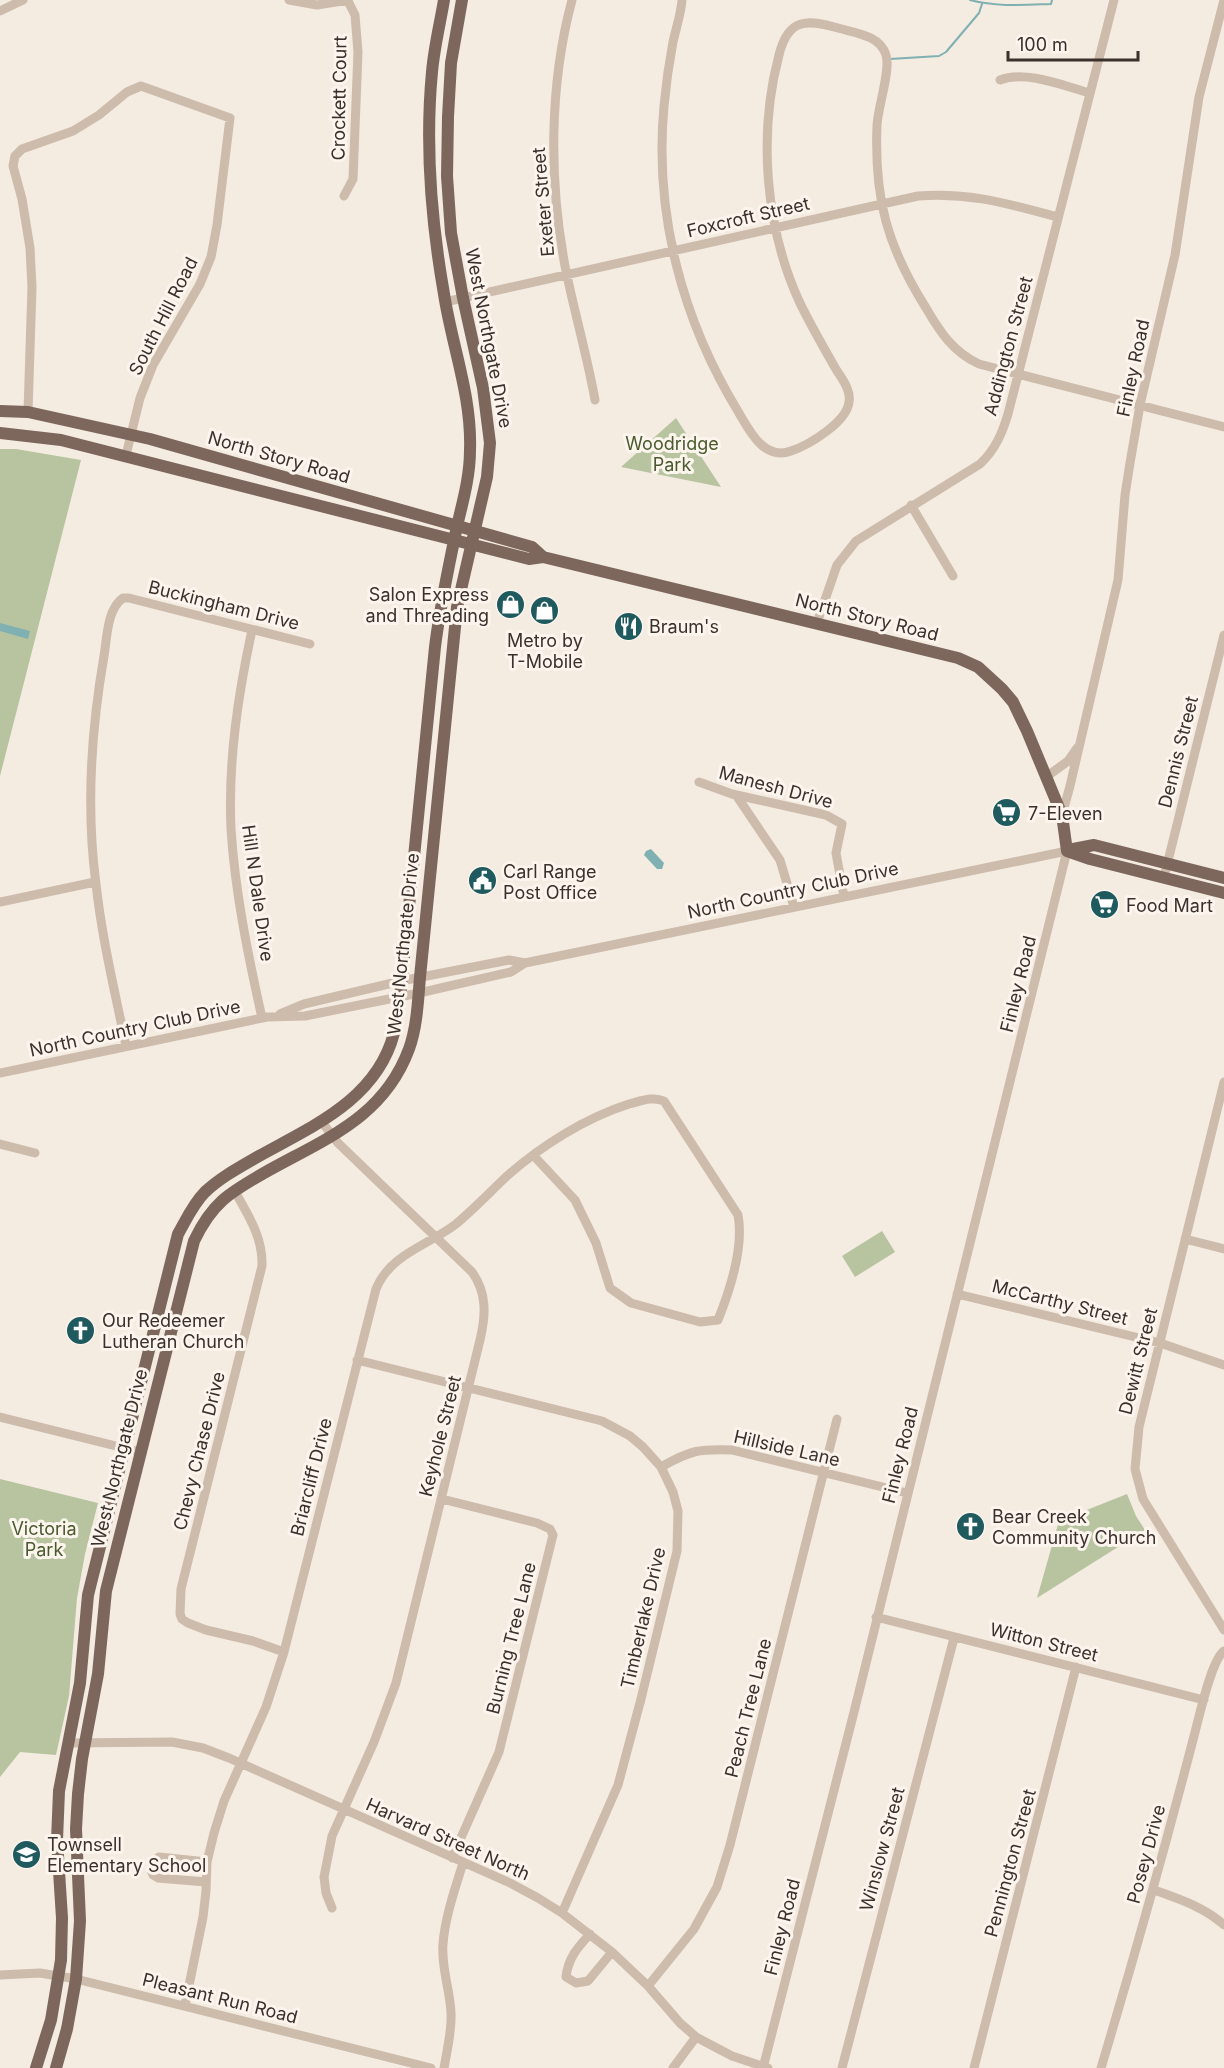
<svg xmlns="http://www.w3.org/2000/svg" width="1224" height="2068" font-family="Inter,sans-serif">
	<rect width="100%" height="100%" fill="#f4ebe1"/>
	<path fill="#b8c4a0" d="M676,418L721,487L621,467Z
		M0,449H16L81,460L0,776Z
		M882,1231L895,1252L855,1277L842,1256Z
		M0,1479L98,1503L85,1554L77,1598L69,1696L56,1755L20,1752L0,1777Z
		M1127,1494L1136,1516L1145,1530L1037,1598L1059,1521Z"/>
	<path fill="#7fb0b2" d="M0,623L30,631L28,639L0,631Z
		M651,849L664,863L662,869H657L644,855L646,851Z"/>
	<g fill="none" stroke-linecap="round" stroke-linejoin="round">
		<path stroke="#7fb0b2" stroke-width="2" d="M970,0C997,7 1023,5 1051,4L1052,0
			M890,59L939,56L946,52L979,13L982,4"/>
		<path stroke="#cdbbac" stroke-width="9" d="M289,0L317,5L348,0
			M572,0C549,86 549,180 565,266C574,311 587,355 595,400
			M682,0C681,14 676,28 673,42C669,63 666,84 664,106C654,214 682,320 739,413C750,432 765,461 791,451C809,445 847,422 849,402C850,397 849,393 847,388C844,380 837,372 833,364C821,343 809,322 799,301C765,226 758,134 779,55C788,18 807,19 838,28C855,33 880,35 886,55C891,69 878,107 877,125C874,198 887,246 926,308C940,332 953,352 979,364L1224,427
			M0,11L23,0
			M1000,80C1026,70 1064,86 1090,93
			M344,196L353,179L358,52L355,15L348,1
			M445,302L918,196C971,192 1008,204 1058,217
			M28,412L32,287L30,248L22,199L13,166L15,156L22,149L73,131L99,115L127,92L141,86L230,118L217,225L211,257L200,284L153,365L140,398L126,455
			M911,505L953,576
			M817,623L837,565L856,541L980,464C995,450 1002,434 1008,414L1114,0
			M252,630C238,695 228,761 231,829C235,892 248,955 262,1018
			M1046,777L1068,761L1077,748
			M699,782L732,794L826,815L842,824L836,853L844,897
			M736,795L780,860L794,907
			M1062,815L1070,786L1118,580L1125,495L1130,463L1140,405L1175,255L1199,97L1224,0
			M1164,877L1224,635
			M0,902L95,882
			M280,1014L304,1004L401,981L509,960L525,963
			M126,1046C115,992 102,939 96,884C86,809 91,731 104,656C107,638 107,609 123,598H129L310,644
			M0,1073L267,1017L305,1016L419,993L511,972L525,963L1067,851L854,1712L763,2068
			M1224,1082L1139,1427L1135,1469L1143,1499L1224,1630
			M321,1121L338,1143L472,1272C487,1293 486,1315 480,1340L396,1683L374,1742L332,1836L324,1877L326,1893L332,1908
			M0,1144L35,1153
			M234,1190C248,1215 263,1237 262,1266L181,1589L180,1614L182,1619L188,1623L206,1630L253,1641L284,1652
			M1185,1239L1224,1249
			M957,1294L1160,1343L1224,1365
			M357,1360L602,1421L630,1436L643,1447L661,1467L673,1492L678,1511L677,1551L641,1699L618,1785L562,1913
			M0,1417L140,1452
			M661,1467C691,1450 698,1449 732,1450L907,1493
			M442,1499L537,1523L550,1529L553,1535L499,1752L452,1858
			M876,1617L1204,1700
			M68,1743L172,1742L203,1748L229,1758L510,1883L538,1898L562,1913L612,1952L648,1986L680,2023L696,2037L732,2056L768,2068
			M206,1882L158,1878L153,1875C149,1868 153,1861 159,1857L207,1862
			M1154,1890C1179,1899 1204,1907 1224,1925
			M590,1934C578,1947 568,1958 566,1977L576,1983L588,1981L612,1952
			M0,1975L40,1973L76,1979L431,2068
			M648,1986L694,1929L717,1887L730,1845L837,1419
			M185,2005L203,1917L206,1891L207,1862L214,1833L224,1801L266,1707L284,1652L376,1289C390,1254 429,1245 456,1224C474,1209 490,1192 507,1176C541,1146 585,1118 629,1104C641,1101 653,1096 664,1101L738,1215C744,1247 730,1290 718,1320L700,1322L631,1303L610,1288L596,1243L575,1200L533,1155
			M444,2068C447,2050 452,2031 451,2013C450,1990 441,1967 443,1944C445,1917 455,1889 463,1863
			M673,2068L696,2037
			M842,2068L954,1638
			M974,2068L1076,1667
			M1101,2068C1134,1958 1165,1848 1194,1736C1199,1718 1211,1660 1224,1651"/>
		<path stroke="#7d675c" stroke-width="12" d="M0,411L28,412L150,439L532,547L543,557
			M0,433L61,440L529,559L543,557L958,658L978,667L1002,689L1013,702L1027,731L1062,815L1067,851
			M1068,850L1094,845L1224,878
			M1067,851L1090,859L1224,893
			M36,2068L51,2020L61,1960L62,1918L57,1840L59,1791L80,1683L88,1595L178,1234C186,1220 193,1204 205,1192C221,1177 240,1167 259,1156C313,1126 377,1099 394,1033C397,1021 398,1009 400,997L435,647C440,606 449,566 457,526C463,501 470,476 470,450C472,397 452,346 444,294C431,220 425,146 432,72C434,48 440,24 444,0
			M56,2068L67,2029L76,1979L80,1921L76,1829L78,1794L82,1759L98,1674L106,1591L194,1241C212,1203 229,1193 264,1173C324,1139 383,1119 409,1049C417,1027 418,1001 420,977L457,607L487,477L490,443L483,388L463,298L451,233L447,176L448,117L451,63L462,0"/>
	</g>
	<defs>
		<symbol id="shop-disc" viewBox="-11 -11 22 22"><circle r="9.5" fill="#1f5a5e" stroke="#fbf5ee"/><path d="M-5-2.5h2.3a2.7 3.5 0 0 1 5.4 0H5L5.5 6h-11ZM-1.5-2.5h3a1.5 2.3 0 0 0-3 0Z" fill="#fff"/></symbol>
		<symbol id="restaurant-disc" viewBox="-11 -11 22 22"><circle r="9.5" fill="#1f5a5e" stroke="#fbf5ee"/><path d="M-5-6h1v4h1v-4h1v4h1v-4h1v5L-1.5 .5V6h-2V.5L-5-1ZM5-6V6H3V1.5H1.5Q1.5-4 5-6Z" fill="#fff"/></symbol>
		<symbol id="supermarket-disc" viewBox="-11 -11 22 22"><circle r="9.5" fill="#1f5a5e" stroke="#fbf5ee"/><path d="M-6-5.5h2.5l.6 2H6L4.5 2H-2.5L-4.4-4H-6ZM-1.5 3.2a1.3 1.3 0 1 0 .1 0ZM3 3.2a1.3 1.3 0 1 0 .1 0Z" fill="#fff"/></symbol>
		<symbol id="civic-disc" viewBox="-11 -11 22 22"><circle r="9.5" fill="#1f5a5e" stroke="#fbf5ee"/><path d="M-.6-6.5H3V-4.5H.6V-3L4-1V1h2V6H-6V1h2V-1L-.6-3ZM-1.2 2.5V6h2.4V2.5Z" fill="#fff"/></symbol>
		<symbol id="church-disc" viewBox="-11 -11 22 22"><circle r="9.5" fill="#1f5a5e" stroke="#fbf5ee"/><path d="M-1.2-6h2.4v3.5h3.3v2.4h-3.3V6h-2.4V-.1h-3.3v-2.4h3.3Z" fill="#fff"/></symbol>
		<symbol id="school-disc" viewBox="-11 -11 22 22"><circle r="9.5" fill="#1f5a5e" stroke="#fbf5ee"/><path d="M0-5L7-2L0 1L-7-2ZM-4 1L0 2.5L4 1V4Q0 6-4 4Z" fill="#fff"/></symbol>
	</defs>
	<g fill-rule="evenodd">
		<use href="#shop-disc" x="494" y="588" width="33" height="33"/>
		<use href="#shop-disc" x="528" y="594" width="33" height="33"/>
		<use href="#restaurant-disc" x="612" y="610" width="33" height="33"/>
		<use href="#supermarket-disc" x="990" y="796" width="33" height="33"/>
		<use href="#civic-disc" x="466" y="864" width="33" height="33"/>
		<use href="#supermarket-disc" x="1088" y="888" width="33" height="33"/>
		<use href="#church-disc" x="64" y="1314" width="33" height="33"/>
		<use href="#church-disc" x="954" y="1510" width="33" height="33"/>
		<use href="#school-disc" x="10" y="1838" width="33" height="33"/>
	</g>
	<g text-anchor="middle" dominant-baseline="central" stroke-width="6" stroke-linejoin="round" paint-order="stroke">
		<g font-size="18" fill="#3b302b" stroke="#fbf5ee">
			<text transform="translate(339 98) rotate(-89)">Crockett Court</text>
			<text transform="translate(543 202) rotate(-95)">Exeter Street</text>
			<text transform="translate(748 217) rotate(-13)">Foxcroft Street</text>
			<text transform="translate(163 316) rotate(-63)">South Hill Road</text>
			<text transform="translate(489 338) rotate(79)">West Northgate Drive</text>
			<text transform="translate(1008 346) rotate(-75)">Addington Street</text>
			<text transform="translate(1133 368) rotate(-78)">Finley Road</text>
			<text transform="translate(279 457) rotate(16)">North Story Road</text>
			<text transform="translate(224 605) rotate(14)">Buckingham Drive</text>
			<text transform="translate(867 617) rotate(14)">North Story Road</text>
			<text transform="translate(1178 752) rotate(-76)">Dennis Street</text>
			<text transform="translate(776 787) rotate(15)">Manesh Drive</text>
			<text transform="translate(793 890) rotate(-12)">North Country Club Drive</text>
			<text transform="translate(258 893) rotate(82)">Hill N Dale Drive</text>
			<text transform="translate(403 944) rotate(-84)">West Northgate Drive</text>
			<text transform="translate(1018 984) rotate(-76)">Finley Road</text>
			<text transform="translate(135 1028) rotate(-12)">North Country Club Drive</text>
			<text transform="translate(1060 1302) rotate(14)">McCarthy Street</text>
			<text transform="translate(1138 1361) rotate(-76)">Dewitt Street</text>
			<text transform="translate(440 1436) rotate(-76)">Keyhole Street</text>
			<text transform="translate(787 1448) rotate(13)">Hillside Lane</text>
			<text transform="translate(199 1451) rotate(-76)">Chevy Chase Drive</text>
			<text transform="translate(900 1455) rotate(-76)">Finley Road</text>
			<text transform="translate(119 1458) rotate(-76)">West Northgate Drive</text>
			<text transform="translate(311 1477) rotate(-76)">Briarcliff Drive</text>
			<text transform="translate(643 1618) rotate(-77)">Timberlake Drive</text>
			<text transform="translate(511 1638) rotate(-76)">Burning Tree Lane</text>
			<text transform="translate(1044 1642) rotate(14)">Witton Street</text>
			<text transform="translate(748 1708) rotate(-76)">Peach Tree Lane</text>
			<text transform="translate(448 1839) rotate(24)">Harvard Street North</text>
			<text transform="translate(882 1849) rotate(-75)">Winslow Street</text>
			<text transform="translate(1146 1854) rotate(-75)">Posey Drive</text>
			<text transform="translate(1010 1863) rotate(-75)">Pennington Street</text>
			<text transform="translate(782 1927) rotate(-76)">Finley Road</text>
			<text transform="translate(220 1998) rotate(14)">Pleasant Run Road</text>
		</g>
		<g font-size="18" fill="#4a5a2e" stroke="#fbf5ee">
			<text x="672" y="443">Woodridge<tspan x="672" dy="21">Park</tspan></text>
			<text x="44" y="1528">Victoria<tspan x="44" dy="21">Park</tspan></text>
		</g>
		<g font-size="18" fill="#3b302b" stroke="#fbf5ee" text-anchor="start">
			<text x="489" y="594" text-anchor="end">Salon Express<tspan x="489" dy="21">and Threading</tspan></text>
			<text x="649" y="626">Braum's</text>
			<text x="545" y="640" text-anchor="middle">Metro by<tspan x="545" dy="21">T-Mobile</tspan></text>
			<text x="1028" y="813">7-Eleven</text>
			<text x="503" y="871">Carl Range<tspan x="503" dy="21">Post Office</tspan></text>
			<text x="1126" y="905">Food Mart</text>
			<text x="102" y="1320">Our Redeemer<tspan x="102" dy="21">Lutheran Church</tspan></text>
			<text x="992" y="1516">Bear Creek<tspan x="992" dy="21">Community Church</tspan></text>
			<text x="47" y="1844">Townsell<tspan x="47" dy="21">Elementary School</tspan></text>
		</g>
	</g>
	<path d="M1008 51v9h130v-9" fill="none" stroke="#3b302b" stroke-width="3"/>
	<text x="1017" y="51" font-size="18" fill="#3b302b" stroke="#fbf5ee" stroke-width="4.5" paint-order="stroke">100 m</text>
</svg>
